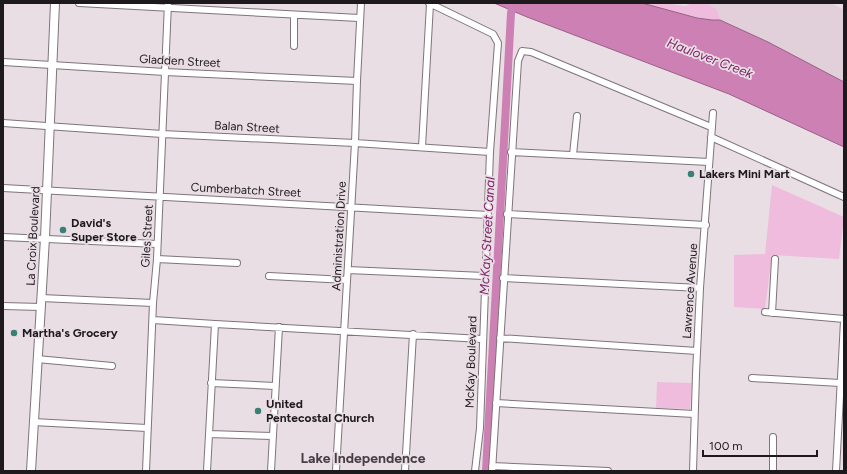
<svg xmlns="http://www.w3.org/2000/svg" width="847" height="474" font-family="Figtree,sans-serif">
	<rect width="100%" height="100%" fill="#eadee5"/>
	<path fill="#e1cfda" d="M706,3H831L844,10V82L768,42L720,20L717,9Z"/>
	<path fill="#efbcdd" d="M642,3H664L685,6L692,3H706L717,9L720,20H712L697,18Z
		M772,185L844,217L839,259L772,255L765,309L734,307V255L765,254Z
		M657,382L692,383L690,409L656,408Z"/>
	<path fill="#cd80b4" stroke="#986186" d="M494,3H642L697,18L712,20H720L768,42L844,82V147L729,94L527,17Z"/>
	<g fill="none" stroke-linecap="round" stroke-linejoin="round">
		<path stroke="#cd80b4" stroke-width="8" d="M486,471L511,13L513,3"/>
		<defs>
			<path id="minor" d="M79,3L359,18
				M429,3L493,34L498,43L490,152L480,428L475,471
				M294,15V46
				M3,62L165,72L357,81
				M3,123L162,134L355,143L490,152
				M711,137L844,197
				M422,147L430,4
				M511,152L709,162
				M573,155L577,116
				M3,188L488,215
				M507,214L706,225
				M3,237L157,244
				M157,259L237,263
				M348,270L484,276
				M269,276L347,280
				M503,278L700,288
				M41,298L153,303
				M3,306L41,307
				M765,312L844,319
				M772,313L775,259
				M153,320L215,324L482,339
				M500,338L697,351
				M37,359L112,366
				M752,378L840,383
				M211,383L275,386
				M496,403L694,414
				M33,422L147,428
				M209,434L273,436
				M492,466L608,471
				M146,471L153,303L157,259L168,3
				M207,471L215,324
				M271,471L279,327
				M336,471L355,143L357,81L361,3
				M405,471L413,334
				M492,471L518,61L522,51L531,52L711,127
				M693,471L696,374L700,288L713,113
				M773,471V437
				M836,471L844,321"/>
			<path id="tertiary" d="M31,471L45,238L55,3"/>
		</defs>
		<use href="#minor" stroke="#7e747a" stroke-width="8"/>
		<use href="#tertiary" stroke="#7e747a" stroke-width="10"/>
		<use href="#minor" stroke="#fff" stroke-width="6"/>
		<use href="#tertiary" stroke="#fff" stroke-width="8"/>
	</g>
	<g fill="#397f75" stroke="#eadee5" stroke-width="1.5">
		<circle cx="691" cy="174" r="4"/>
		<circle cx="63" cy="230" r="4"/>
		<circle cx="14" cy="333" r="4"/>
		<circle cx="258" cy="411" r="4"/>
	</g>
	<g text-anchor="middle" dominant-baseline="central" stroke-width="3.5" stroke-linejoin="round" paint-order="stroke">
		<g font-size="12" fill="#1d191c" stroke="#eadee5">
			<text transform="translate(180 61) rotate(3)">Gladden Street</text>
			<text transform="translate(247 127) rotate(3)">Balan Street</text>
			<text transform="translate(246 190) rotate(3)">Cumberbatch Street</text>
			<text transform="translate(33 236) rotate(-87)">La Croix Boulevard</text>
			<text transform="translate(147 236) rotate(-87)">Giles Street</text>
			<text transform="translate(339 236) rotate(-87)">Administration Drive</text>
			<text transform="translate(690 291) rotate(-86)">Lawrence Avenue</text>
			<text transform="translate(471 362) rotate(-88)">McKay Boulevard</text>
		</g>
		<g font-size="12" font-weight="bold" fill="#1d191c" stroke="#eadee5" text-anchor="start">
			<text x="699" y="174">Lakers Mini Mart</text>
			<text x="71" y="223">David's<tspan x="71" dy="14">Super Store</tspan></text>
			<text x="22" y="333">Martha's Grocery</text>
			<text x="266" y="404">United<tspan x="266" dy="14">Pentecostal Church</tspan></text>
		</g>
		<g font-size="13" font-style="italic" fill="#7c2265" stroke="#eadee5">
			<text transform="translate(710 58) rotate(21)">Haulover Creek</text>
			<text transform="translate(487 236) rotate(-87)">McKay Street Canal</text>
		</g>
		<g font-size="14" font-weight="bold" fill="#473e44" stroke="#eadee5">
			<text x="363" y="458">Lake Independence</text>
		</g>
	</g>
	<rect width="847" height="474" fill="none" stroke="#1d191c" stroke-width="8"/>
	<path d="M703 450v6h114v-6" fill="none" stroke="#1d191c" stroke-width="2"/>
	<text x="709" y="450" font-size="12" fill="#1d191c" stroke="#eadee5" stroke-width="3" paint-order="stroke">100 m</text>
</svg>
